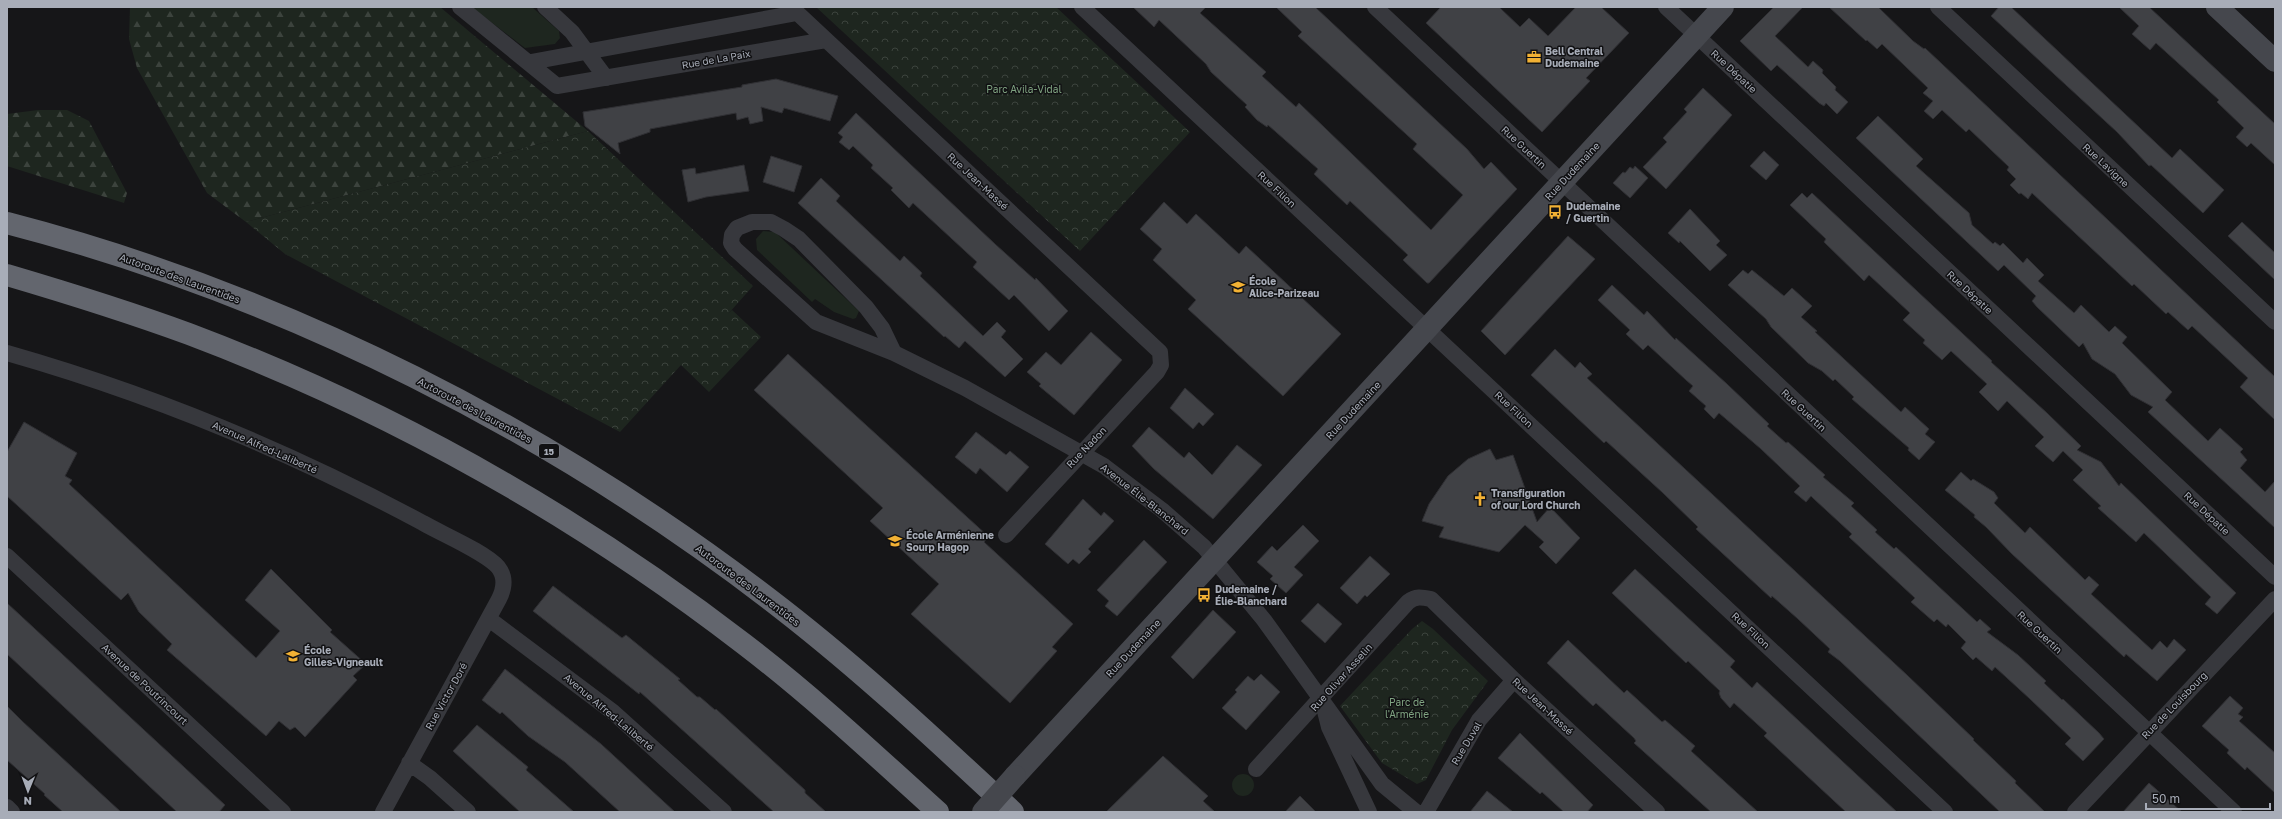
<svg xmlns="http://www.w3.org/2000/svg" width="2282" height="819" font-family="'Golos Text',sans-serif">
	<defs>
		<pattern id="forest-firs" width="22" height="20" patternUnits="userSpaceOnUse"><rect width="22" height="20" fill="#1e261f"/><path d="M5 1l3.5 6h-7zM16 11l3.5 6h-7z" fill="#3c433d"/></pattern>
		<pattern id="park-crowns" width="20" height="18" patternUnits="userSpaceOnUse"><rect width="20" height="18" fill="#1e261f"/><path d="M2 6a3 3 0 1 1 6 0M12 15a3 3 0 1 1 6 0" fill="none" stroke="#3c433d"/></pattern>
	</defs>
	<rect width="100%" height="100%" fill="#161618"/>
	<path fill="#1e261f" d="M471,7H532L559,31L560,38L555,44L525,48Z
		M763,231L775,232L859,311L856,318L853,319L834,312L815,299L812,302L757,250L756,239Z
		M1232 785a11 11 0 1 1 22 0a11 11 0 1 1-22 0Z"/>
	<path fill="url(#forest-firs)" d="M130,7H440L588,131L246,222L207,193L137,68L129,39Z
		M38,110H67L89,121L127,193L124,203L7,166V114Z"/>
	<path fill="url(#park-crowns)" d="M816,7H1056L1190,132L1080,251Z
		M588,131L753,286L728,314L732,310L761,337L709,392L681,365L620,432L285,254L246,222Z
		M1422,621L1433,629L1488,681L1452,730L1426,780L1417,784L1382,763L1340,706L1412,629Z"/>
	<path fill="#404145" stroke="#303034" d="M1133,7H1206L1200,13L1266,72L1262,76L1296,107L1299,103L1431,230L1463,195L1413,149L1417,144L1298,36L1302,32L1276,7H1315L1467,149L1484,169L1491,162L1517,189L1429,283H1427L1403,260L1408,255L1350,201L1347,205L1314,174L1318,169L1268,125L1267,127L1257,120L1245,107L1247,105L1211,72L1206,64L1159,20L1154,27Z
		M1441,7H1499L1520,27L1529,18L1548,36L1576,7H1601L1629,33L1586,78L1590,81L1542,132L1426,23Z
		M1774,7H1803L1775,36L1808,67L1813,61L1823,70L1822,73L1836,87L1835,90L1848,102L1837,114L1826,103L1824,106L1819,103L1777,65L1771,71L1740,41Z
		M1829,7H1878L1913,41L1924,49L1925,48L2275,377V420L2240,387L2248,378L2192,326L2188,330L2168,312L2166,314L2134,284L2132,286L2032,193L2028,199L2021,193L2019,194L2010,185L2016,179L2007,170L2009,167L1969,129L1966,132L1942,110L1933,119L1924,111L1933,101L1923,93L1928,88L1882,44L1877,49L1867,40L1866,41Z
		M1999,7H2011L2172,158L2180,149L2224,190L2203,213L2151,165L2149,166L2117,132L1991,16Z
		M2119,7H2149L2275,124V165L2251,143L2247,147L2236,137L2244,128L2217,102L2219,100L2156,43L2150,50L2132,34L2139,26Z
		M776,79L838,96L830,121L784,108L782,113L761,107L763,121L750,124L748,117L737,120L736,113L650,129V132L618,143L620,154L585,126L583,112L742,87V85Z
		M1703,88L1732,115L1666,189L1643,167L1667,142L1663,138L1687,112L1684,109Z
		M856,113L995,244L1035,280L1036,278L1068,311L1049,331L1014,295L1009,300L973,267L977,262L913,203L909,208L891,190L893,188L871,168L873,165L853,146L849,150L839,142L843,137L838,133Z
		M1878,116L1923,159L1916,166L1969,213L1972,225L1993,244L1995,242L2000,246L2003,243L2023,263L2027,258L2044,275L2038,281L2074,313L2081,305L2109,332L2115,326L2127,337L2122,343L2172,392L2165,400L2208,441L2220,428L2243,449L2240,452L2247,460L2240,468L2265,492L2275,481V528L2148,412L2153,407L2131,395L2115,374L2092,359L2083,343L2079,347L2037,307L2032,301L2036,296L2004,265L1998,271L1856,138Z
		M1764,151L1779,165L1766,180L1750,166Z
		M771,156L802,166L794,192L763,182Z
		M744,165L749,191L706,197L688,202L682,170L695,168L696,174Z
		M1635,166L1648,178L1630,198L1613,183L1623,172L1625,173L1630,167L1633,169Z
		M821,178L840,196L836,201L900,261L904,256L922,273L920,276L983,336L997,322L1006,331L1001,337L1023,359L1005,377L965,341L959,348L945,336L944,337L798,203Z
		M1802,193L1807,198L1812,193L1992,361L1991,362L2047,413L2081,446L2077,450L2101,462L2119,486L2121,483L2236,593L2217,614L2205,604L2211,597L2144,533L2136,542L2098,508L2101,506L2073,480L2083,470L2063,451L2053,462L2035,446L2044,437L2007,401L1998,411L1979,392L1987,384L1951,351L1942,360L1923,343L1925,340L1903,320L1910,313L1869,275L1864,281L1824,242L1826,239L1790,205Z
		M1164,202L1187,224L1196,214L1239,254L1246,246L1341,334L1283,396L1188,309L1196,300L1153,260L1162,249L1140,229Z
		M1690,209L1720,241L1716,245L1727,255L1710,271L1680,241L1679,243L1668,233Z
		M2242,222L2275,253V280L2228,236Z
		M1568,236L1595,259L1505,355L1481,331Z
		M1743,270L1748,274L1752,270L1784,296L1792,288L1812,306L1801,317L1817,331L1815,332L1901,412L1905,407L1929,429L1925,434L1935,442L1919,460L1908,450L1909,448L1852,399L1854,397L1835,379L1833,381L1822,371L1808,363L1771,327L1766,319L1728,285Z
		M1612,285L1644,315L1647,311L1675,340L1676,338L1727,384L1769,424L1767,426L1786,443L1788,442L1825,475L1823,477L1854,503L1851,506L1877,530L1875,532L1894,549L1896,547L1977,622L1980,619L1991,629L1987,632L2018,655L2046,681L2044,683L2062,700L2063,699L2099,733L2104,739L2083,761L2065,744L2071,738L2030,699L1995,667L1992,671L1976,657L1973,660L1961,648L1966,642L1948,624L1946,627L1937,619L1934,622L1911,602L1915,598L1849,537L1852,534L1814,499L1811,496L1806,502L1794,492L1800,486L1761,449L1719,413L1714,419L1704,409L1706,406L1689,391L1693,386L1686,380L1648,345L1643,350L1626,334L1630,330L1598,300Z
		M1091,332L1122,360L1074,415L1039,386L1041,384L1027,372L1046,352L1061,365Z
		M1555,349L1575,368L1580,362L1592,374L1587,378L1907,675L1974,739L1973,740L2016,781L2015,783L2045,812H2000L1840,661L1828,652L1830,649L1798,619L1772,596L1771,598L1696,529L1698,527L1663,493L1606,441L1604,443L1531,375Z
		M788,354L989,537L984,542L1073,624L1052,647L1057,651L1010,703L911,614L939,584L870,521L883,508L754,390Z
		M1185,388L1214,414L1203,426L1199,422L1193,429L1170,408Z
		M24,422L77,453L65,476L72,480L69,484L256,658L280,631L245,600L271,569L332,630L330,632L366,664L353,676L357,680L305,737L295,727L290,730L279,721L266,736L167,650L172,644L139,612L128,593L121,600L7,496V452Z
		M1149,427L1184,458L1189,452L1212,475L1237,445L1262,465L1213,519L1154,469L1132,446Z
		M976,432L1006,455L1010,451L1029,467L1007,492L980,468L976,474L955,457Z
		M1490,449L1496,460L1513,455L1537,522L1550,507L1580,538L1556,564L1539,547L1544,542L1525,525L1499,552L1439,537L1444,527L1422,521L1429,504L1448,476L1468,459Z
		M1961,472L1971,481L1973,479L1994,492L1998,498L1994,503L2025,533L2030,527L2085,580L2089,576L2099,585L2091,594L2152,650L2160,641L2167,648L2174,639L2186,650L2157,681L2126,654L2124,657L2012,554L1986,527L1974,517L1975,515L1945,490Z
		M1083,499L1101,516L1104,512L1114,521L1088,549L1091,552L1079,564L1073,559L1068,564L1045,544Z
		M1303,525L1319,541L1294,567L1303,575L1286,593L1270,579L1273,576L1257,562L1272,546L1277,551Z
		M1144,540L1167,562L1117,616L1105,606L1109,601L1097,590Z
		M1370,556L1390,574L1367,597L1365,595L1357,604L1340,588Z
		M1635,569L1735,661L1730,667L1752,688L1757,682L1897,812H1846L1764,736L1767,733L1734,703L1730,708L1721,698L1719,693L1720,691L1688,661L1686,663L1612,593Z
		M553,586L622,638L626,635L680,679L678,680L697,697H700L715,710L716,709L805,790V793L826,812H774L640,692L639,694L533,611Z
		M7,603L225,805L219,812H177L7,654Z
		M1318,603L1342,624L1325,643L1301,621Z
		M1213,610L1236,632L1193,679L1171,657Z
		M1568,640L1624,693L1627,690L1662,722L1665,720L1695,746L1691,751L1758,812H1711L1634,743L1636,741L1634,738L1596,703L1593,706L1547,663Z
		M505,669L601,744L675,812H620L565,762L528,736L502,712L500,714L482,700Z
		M1261,674L1280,692L1246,730L1222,708L1237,692L1235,690L1248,676L1254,681Z
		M2230,696L2243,708L2238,714L2243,717L2239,721L2275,753V793L2247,767L2245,770L2227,753L2229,750L2202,726Z
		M7,706L22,721L121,812H63L44,795L45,794L7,760Z
		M477,725L528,767L526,770L574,812H520L453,751Z
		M1520,733L1593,805L1587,812H1564L1542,792L1540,794L1498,758Z
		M1163,756L1208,796L1203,801L1215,812H1106Z
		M2149,783L2182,812H2123Z
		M1487,791L1513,812H1470Z
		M1300,796L1316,812H1285Z"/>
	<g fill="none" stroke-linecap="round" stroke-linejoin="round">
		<path stroke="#37383d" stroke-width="16" d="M460,7L557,86L826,40
			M545,7L572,32L606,78
			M791,7L1160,352L1161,365L1157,372L1006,535
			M1082,7L1945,812
			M1375,7L2234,812
			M1666,7L2275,577
			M1938,7L2275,322
			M531,62L797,13
			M7,353C151,394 291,452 423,523C442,534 485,552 498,567C506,577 504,589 499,599L383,812
			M894,353L882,328L866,307L799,239L784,229L771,222H752L737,228L732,235L731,243L735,249L816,322L894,353L965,388L1104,466L1162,510L1204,547L1264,620L1382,784L1416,812
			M7,556L283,812
			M489,619L613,712L724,812
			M1324,707L1329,727L1369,812
			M409,763L430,778L468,812
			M1256,769L1408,602C1416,596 1421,597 1431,599L1514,680L1657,812
			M7,807L12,812
			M1426,812L1479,720L1514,680
			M2075,812L2275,599"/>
		<path stroke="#45474d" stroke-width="22" d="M2217,7L2275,61
			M1015,776L1723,7"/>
		<path stroke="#63666e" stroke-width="22" d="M7,223C285,295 555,432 782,609C863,672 938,742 1013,812
			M7,275C68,293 129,312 189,334C388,409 575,514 744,644C812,696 874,754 938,812"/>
		<path stroke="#45474d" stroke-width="22" d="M983,812L1015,776"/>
	</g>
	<defs>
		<symbol id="office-bare" viewBox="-9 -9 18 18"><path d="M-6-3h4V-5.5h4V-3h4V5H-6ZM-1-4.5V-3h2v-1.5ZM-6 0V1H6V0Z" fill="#f2b134" stroke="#111113" stroke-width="2.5" paint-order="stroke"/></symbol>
		<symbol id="bus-bare" viewBox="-9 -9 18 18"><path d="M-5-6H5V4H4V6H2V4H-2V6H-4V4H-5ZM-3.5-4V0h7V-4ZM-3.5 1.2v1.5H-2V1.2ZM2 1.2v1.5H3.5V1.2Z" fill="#f2b134" stroke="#111113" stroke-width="2.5" paint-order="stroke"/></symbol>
		<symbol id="school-bare" viewBox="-9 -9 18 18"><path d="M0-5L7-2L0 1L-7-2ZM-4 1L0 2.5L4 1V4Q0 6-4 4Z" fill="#f2b134" stroke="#111113" stroke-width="2.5" paint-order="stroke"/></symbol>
		<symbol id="church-bare" viewBox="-9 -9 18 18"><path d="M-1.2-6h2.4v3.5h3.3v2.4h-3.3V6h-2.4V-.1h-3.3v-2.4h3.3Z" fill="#f2b134" stroke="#111113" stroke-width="2.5" paint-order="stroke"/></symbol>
	</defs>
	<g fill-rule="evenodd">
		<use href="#office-bare" x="1524" y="47" width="20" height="20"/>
		<use href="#bus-bare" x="1545" y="202" width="20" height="20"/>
		<use href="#school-bare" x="1228" y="277" width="20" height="20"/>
		<use href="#church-bare" x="1470" y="489" width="20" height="20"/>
		<use href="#school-bare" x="885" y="531" width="20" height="20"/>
		<use href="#bus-bare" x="1194" y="585" width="20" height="20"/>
		<use href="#school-bare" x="283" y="646" width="20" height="20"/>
	</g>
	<g text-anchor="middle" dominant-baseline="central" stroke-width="3" stroke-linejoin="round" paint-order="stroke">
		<rect fill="#111113" stroke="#7b7e86" stroke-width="1" x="539" y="444" width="20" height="14" rx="3"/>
		<g font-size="9" font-weight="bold" fill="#a8adb8">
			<text x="549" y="451">15</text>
		</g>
		<g font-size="10" font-weight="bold" fill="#a8adb8" stroke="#111113" text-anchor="start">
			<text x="1545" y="51">Bell Central<tspan x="1545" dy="12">Dudemaine</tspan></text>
			<text x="1566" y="206">Dudemaine<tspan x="1566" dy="12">/ Guertin</tspan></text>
			<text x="1249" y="281">École<tspan x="1249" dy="12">Alice-Parizeau</tspan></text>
			<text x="1491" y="493">Transfiguration<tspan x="1491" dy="12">of our Lord Church</tspan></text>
			<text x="906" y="535">École Arménienne<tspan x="906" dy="12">Sourp Hagop</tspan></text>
			<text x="1215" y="589">Dudemaine /<tspan x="1215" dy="12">Élie-Blanchard</tspan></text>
			<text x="304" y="650">École<tspan x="304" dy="12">Gilles-Vigneault</tspan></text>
		</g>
		<g font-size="10" fill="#a8adb8" stroke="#111113">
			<text transform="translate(716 59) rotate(-10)">Rue de La Paix</text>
			<text transform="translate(1734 71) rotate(43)">Rue Dépatie</text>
			<text transform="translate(1524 147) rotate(43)">Rue Guertin</text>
			<text transform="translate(2106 165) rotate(43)">Rue Lavigne</text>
			<text transform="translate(1572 171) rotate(-47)">Rue Dudemaine</text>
			<text transform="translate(978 181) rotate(43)">Rue Jean-Massé</text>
			<text transform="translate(1277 189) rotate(43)">Rue Filion</text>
			<text transform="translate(180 278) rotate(20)">Autoroute des Laurentides</text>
			<text transform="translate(1970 292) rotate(43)">Rue Dépatie</text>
			<text transform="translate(1514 409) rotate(43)">Rue Filion</text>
			<text transform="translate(475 410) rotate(28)">Autoroute des Laurentides</text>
			<text transform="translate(1353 410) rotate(-47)">Rue Dudemaine</text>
			<text transform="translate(1804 410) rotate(43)">Rue Guertin</text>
			<text transform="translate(265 447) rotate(24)">Avenue Alfred-Laliberté</text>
			<text transform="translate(1086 447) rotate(-46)">Rue Nadon</text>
			<text transform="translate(1145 499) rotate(38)">Avenue Élie-Blanchard</text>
			<text transform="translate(2207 513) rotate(43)">Rue Dépatie</text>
			<text transform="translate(748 585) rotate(37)">Autoroute des Laurentides</text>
			<text transform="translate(1751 630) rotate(43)">Rue Filion</text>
			<text transform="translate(2040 632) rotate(43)">Rue Guertin</text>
			<text transform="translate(1133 648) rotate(-47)">Rue Dudemaine</text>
			<text transform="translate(1341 677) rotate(-48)">Rue Olivar Asselin</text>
			<text transform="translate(145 684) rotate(43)">Avenue de Poutrincourt</text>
			<text transform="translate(446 696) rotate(-61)">Rue Victor Doré</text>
			<text transform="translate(2174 705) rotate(-46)">Rue de Louisbourg</text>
			<text transform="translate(1543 706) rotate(43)">Rue Jean-Massé</text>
			<text transform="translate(609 712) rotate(40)">Avenue Alfred-Laliberté</text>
			<text transform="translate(1466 743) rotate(-59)">Rue Duval</text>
		</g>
		<g font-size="10" fill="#7fa381" stroke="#111113">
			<text x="1024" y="89">Parc Avila-Vidal</text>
			<text x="1407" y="702">Parc de<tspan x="1407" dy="12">l'Arménie</tspan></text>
		</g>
	</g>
	<rect width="2282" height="819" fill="none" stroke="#a8adb8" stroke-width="16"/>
	<g transform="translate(28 791) rotate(181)" stroke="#111113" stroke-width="3" paint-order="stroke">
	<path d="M0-3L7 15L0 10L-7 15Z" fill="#a8adb8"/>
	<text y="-6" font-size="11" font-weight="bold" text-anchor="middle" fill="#a8adb8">N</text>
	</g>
	<path d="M2146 803v6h124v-6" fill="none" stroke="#a8adb8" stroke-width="2"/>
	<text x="2152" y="803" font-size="12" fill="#a8adb8" stroke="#111113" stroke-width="3" paint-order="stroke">50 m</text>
</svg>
